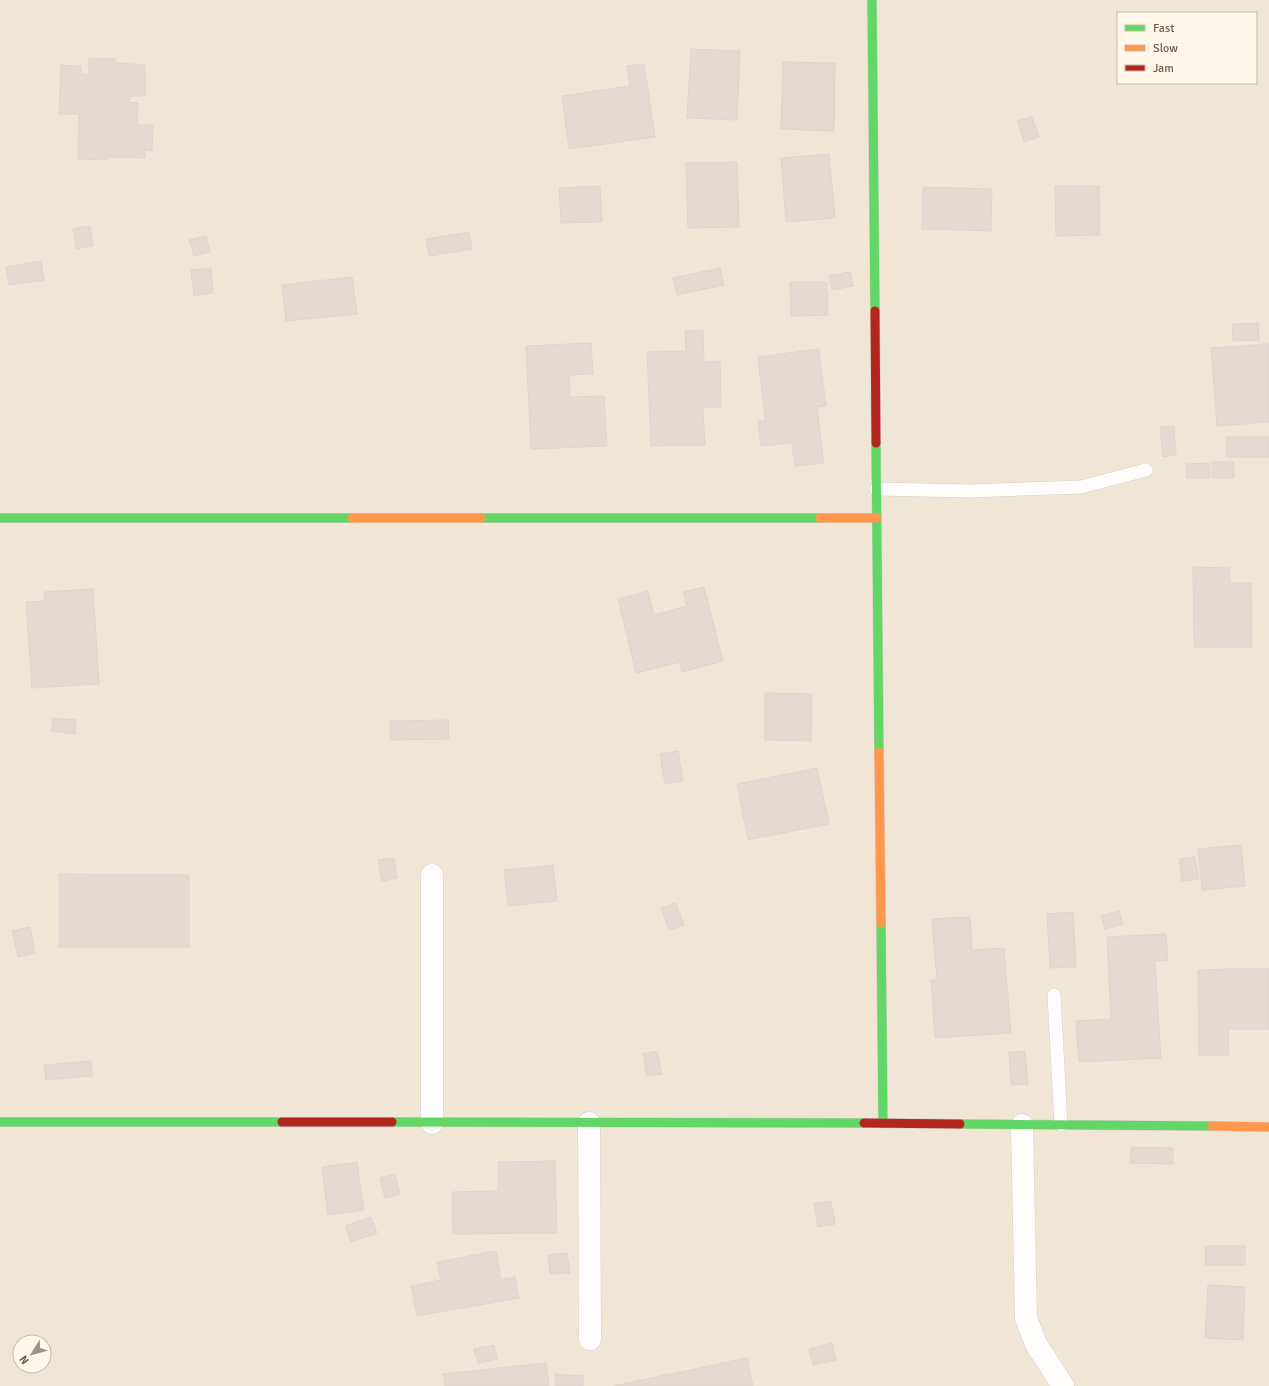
<svg xmlns="http://www.w3.org/2000/svg" width="1269" height="1386" font-family="Signika,sans-serif">
	<rect width="100%" height="100%" fill="#f7f2e9"/>
	<path fill="#f1e5d6" fill-rule="evenodd" d="M0,0H1269V1386H0ZM1118,13H1256V83H1118ZM20,1342H44V1366H20Z"/>
	<path fill="#e3dad0" stroke="#e0d5cb" d="M691,49L740,51L737,120L687,118Z
		M89,58L115,59V63L145,65V96H130L129,102L138,103L137,125H153L152,151L145,150V158L108,157V160L78,159L79,114H59L61,65L81,66V74H89Z
		M783,62L835,63L834,131L781,129Z
		M644,64L655,137L569,149L562,96L630,86L627,66Z
		M1032,117L1039,137L1024,142L1017,121Z
		M829,154L835,218L786,222L781,158Z
		M737,162L739,227L688,228L686,163Z
		M600,186L602,222L561,223L559,188Z
		M1055,186H1099L1100,235L1056,236Z
		M923,187L992,189L991,231L922,229Z
		M90,226L93,246L76,249L73,229Z
		M469,232L472,249L429,256L426,239Z
		M206,236L210,252L194,256L189,240Z
		M41,261L44,280L9,285L6,267Z
		M211,268L213,293L194,296L191,270Z
		M720,268L724,285L677,295L673,278Z
		M850,272L853,286L832,290L829,276Z
		M352,277L357,314L286,321L282,285Z
		M790,282H827L828,315L791,316Z
		M1258,323L1259,340L1233,341L1232,324Z
		M703,330L704,362L720,361L721,407L703,408L705,445L651,446L647,352L686,351L685,331Z
		M591,343L593,374L569,375L570,397L604,396L607,446L531,449L526,346Z
		M1269,344V422L1217,426L1211,348Z
		M819,349L826,406L817,407L824,463L795,466L792,443L761,446L758,421L765,420L758,357Z
		M1174,426L1176,455L1163,457L1160,427Z
		M1226,437H1269V457H1226Z
		M1212,462H1234V478H1212Z
		M1209,463L1210,478H1187L1186,464Z
		M1193,567L1230,568V583H1251L1252,647H1194Z
		M704,587L723,661L682,672L680,662L636,673L618,599L648,591L654,615L687,606L683,592Z
		M93,589L99,684L32,688L26,602L45,601L44,592Z
		M765,693L812,694L811,741L765,740Z
		M53,718L76,720L75,734L51,731Z
		M448,720L449,739L390,740V721Z
		M678,751L683,781L665,784L660,754Z
		M817,768L829,824L748,840L737,784Z
		M1241,845L1245,886L1202,890L1198,849Z
		M1195,857L1199,879L1182,881L1179,859Z
		M394,858L397,878L382,881L378,860Z
		M553,865L557,901L508,906L504,870Z
		M59,874L189,875V947H59Z
		M676,903L684,925L669,930L661,908Z
		M1119,911L1123,924L1105,929L1101,916Z
		M1073,912L1076,967L1050,968L1047,914Z
		M970,917L972,950L1004,948L1011,1033L935,1038L931,980H937L932,919Z
		M30,927L35,953L18,957L12,931Z
		M1166,934L1168,960L1155,961L1161,1058L1079,1062L1076,1021L1111,1019L1107,937Z
		M1229,969H1269V1029H1228L1229,1055H1199L1198,970Z
		M657,1051L662,1074L647,1076L643,1054Z
		M1025,1051L1028,1084L1011,1085L1009,1052Z
		M91,1061L92,1076L46,1080L44,1065Z
		M1131,1147L1173,1148V1164L1130,1163Z
		M555,1161L557,1233L453,1234L452,1192L498,1191V1162Z
		M357,1162L364,1210L328,1215L322,1167Z
		M395,1174L400,1194L385,1198L380,1178Z
		M831,1201L835,1224L818,1227L814,1203Z
		M371,1217L377,1233L351,1242L345,1226Z
		M1205,1246H1245V1265H1206Z
		M496,1251L501,1280L515,1277L519,1298L417,1316L411,1286L441,1280L437,1262Z
		M567,1253L570,1273L550,1274L548,1255Z
		M1208,1285L1245,1287L1243,1340L1205,1338Z
		M832,1343L836,1360L813,1365L809,1349Z
		M494,1345L497,1359L478,1363L474,1349Z
		M747,1358L753,1386H613Z
		M546,1363L549,1386H445L443,1374Z
		M555,1374L584,1376L583,1386H555Z"/>
	<g fill="none" stroke-linecap="round" stroke-linejoin="round">
		<defs>
			<path id="lane" d="M876,489L971,491L1081,487L1146,470
				M1054,995L1061,1125"/>
			<path id="street" d="M432,875V1123
				M589,1123L590,1339
				M1022,1125L1026,1318L1036,1344L1063,1386"/>
			<path id="fast" d="M872,0L875,311
				M876,443L879,752
				M0,518H352
				M481,518H820
				M881,923L883,1123
				M0,1122H282
				M392,1122L864,1123
				M960,1124L1212,1126"/>
			<path id="slow" d="M352,518H481
				M820,518H877
				M879,752L881,923
				M1212,1126L1269,1127"/>
			<path id="jam" d="M875,311L876,443
				M282,1122H392
				M864,1123L960,1124"/>
		</defs>
		<use href="#lane" stroke="#d6cfc7" stroke-width="14"/>
		<use href="#street" stroke="#d6cfc7" stroke-width="23"/>
		<use href="#fast" stroke="#d6cec6" stroke-width="10"/>
		<use href="#slow" stroke="#d6cec6" stroke-width="10"/>
		<use href="#jam" stroke="#d6cec6" stroke-width="10"/>
		<use href="#lane" stroke="#fefdfc" stroke-width="13"/>
		<use href="#street" stroke="#fefdfc" stroke-width="22"/>
		<use href="#fast" stroke="#63d668" stroke-width="9"/>
		<use href="#slow" stroke="#ff974d" stroke-width="9"/>
		<use href="#jam" stroke="#b3261e" stroke-width="9"/>
	</g>
	<rect x="1117" y="12" width="140" height="72" fill="#fff7e9" stroke="#c8b8a9"/>
	<rect x="1125" y="25" width="20" height="6" fill="#63d668" stroke="#c8b8a9"/>
	<text x="1153" y="32" font-size="12" fill="#755a48">Fast</text>
	<rect x="1125" y="45" width="20" height="6" fill="#ff974d" stroke="#c8b8a9"/>
	<text x="1153" y="52" font-size="12" fill="#755a48">Slow</text>
	<rect x="1125" y="65" width="20" height="6" fill="#b3261e" stroke="#c8b8a9"/>
	<text x="1153" y="72" font-size="12" fill="#755a48">Jam</text>
	<g transform="translate(32 1354) rotate(233)"><circle r="19" fill="#fff7e9" stroke="#c8b8a9"/>
	<path d="M0-3L7 15L0 10L-7 15Z" fill="#a28f80"/>
	<text y="-6" font-size="11" font-weight="bold" text-anchor="middle" fill="#755a48">N</text>
	</g>
</svg>
